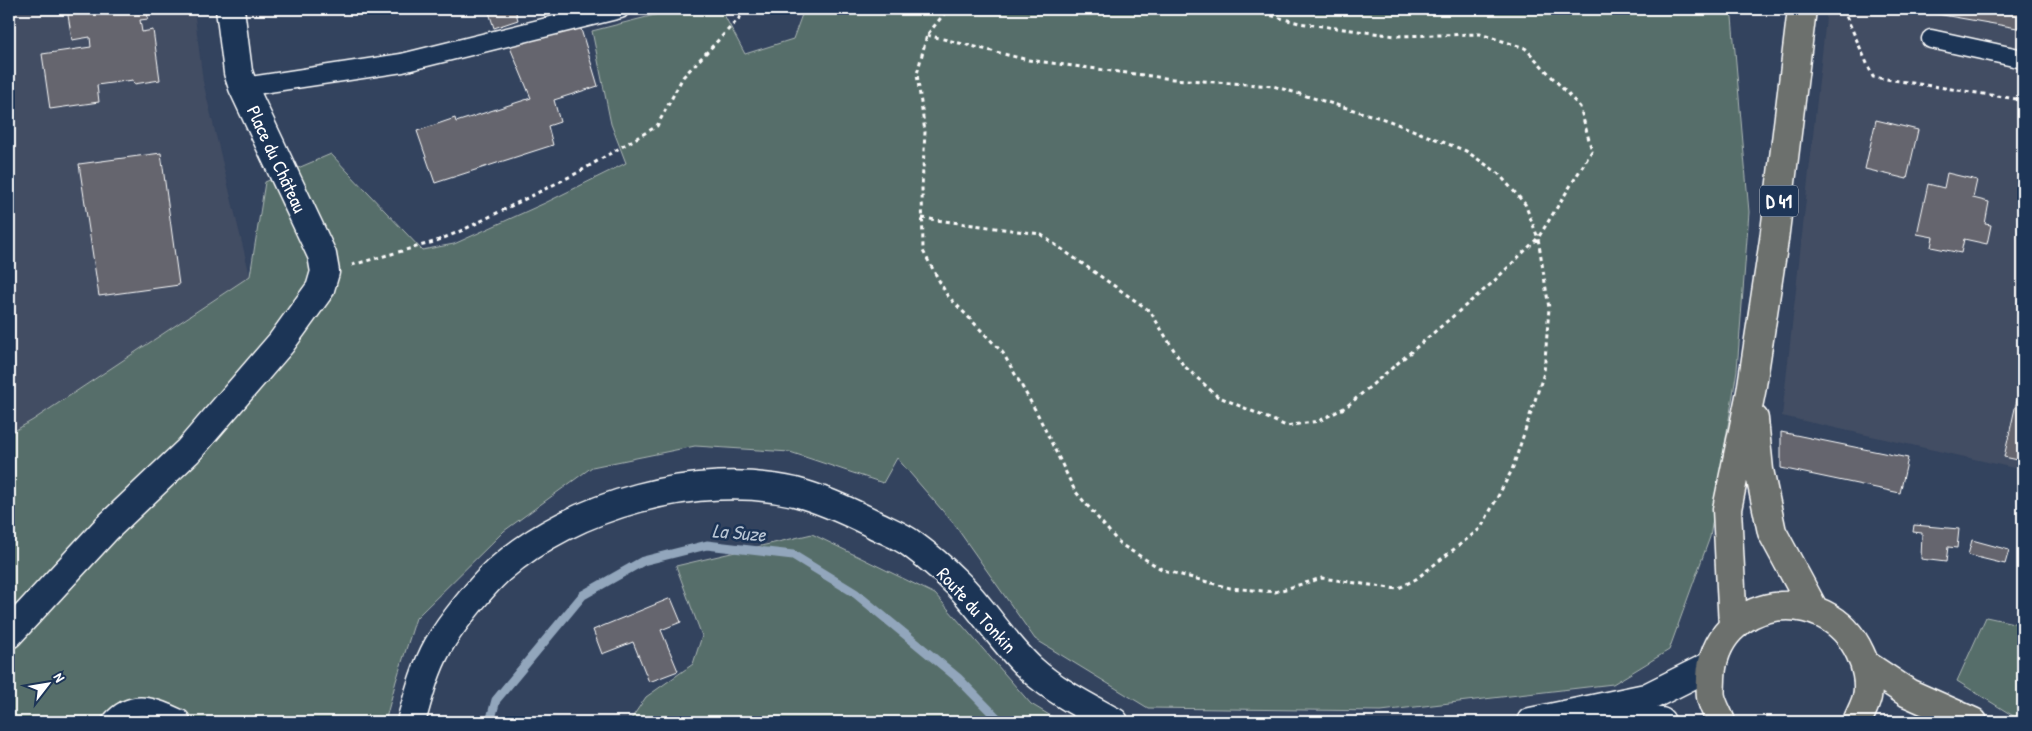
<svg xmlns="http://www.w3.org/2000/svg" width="2032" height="731" font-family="'Patrick Hand',sans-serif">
	<rect width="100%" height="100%" fill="#33435e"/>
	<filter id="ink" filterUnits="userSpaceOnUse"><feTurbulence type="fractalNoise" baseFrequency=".02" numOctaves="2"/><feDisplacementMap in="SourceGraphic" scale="10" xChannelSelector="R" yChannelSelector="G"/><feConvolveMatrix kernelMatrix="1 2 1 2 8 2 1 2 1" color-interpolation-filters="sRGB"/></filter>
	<g filter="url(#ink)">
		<path fill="#424d63" d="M9,9H194L203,82L250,276L33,420L9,434Z
			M1827,9H2023V470L1782,416Z"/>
		<path fill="#576e6a" stroke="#abb6b4" d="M678,9H721L745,54L793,39L804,9H1727L1732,17L1749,212L1737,370L1710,537L1669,650L1613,684L1381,711L1148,708L1035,639L954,524L897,458L883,483L790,452L695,446L592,467L504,531L416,618L396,681L385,722H9V434L33,420L250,276L265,182L331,154L422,250L454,244L545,203L626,163L611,124L592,31Z
			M812,534L935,594L1031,704L1061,722H629L646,697L693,664L702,636L676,566Z
			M1986,617L2023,625V722L1957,681Z"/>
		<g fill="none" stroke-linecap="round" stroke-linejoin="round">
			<path stroke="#92a6bc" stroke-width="9" d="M490,722L496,700L583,595L643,561L707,545L793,555L855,593L958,678L1001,722"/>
		</g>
		<path fill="#65656e" stroke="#fff" d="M67,9H147L148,19L140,20L142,32L153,30L160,80L134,84L133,80L97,85L99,102L50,109L42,54L91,47L90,37L72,40Z
			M488,9H515L518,20L494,28Z
			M1914,9H2023V29L1914,10Z
			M580,26L598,86L554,100L560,122L548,126L553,145L435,183L417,131L455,118L456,122L531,98L509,45Z
			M1876,120L1918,130L1907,179L1865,169Z
			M161,153L179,285L99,296L79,164Z
			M1947,173L1977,180L1973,198L1989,202L1985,224L1991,225L1987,244L1964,239L1961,253L1931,247L1933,237L1917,234L1928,184L1944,188Z
			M2023,373V461L2004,457Z
			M1781,432L1908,458L1900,493L1781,468Z
			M1914,525L1959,529L1957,548L1948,547L1946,562L1921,559L1922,533L1913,532Z
			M1972,540L2009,550L2005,564L1968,555Z
			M671,598L681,622L661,630L678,671L649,682L633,642L602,654L593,630Z"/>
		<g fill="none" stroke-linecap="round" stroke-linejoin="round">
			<defs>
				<path id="service" d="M1931,39L2023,59
					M243,87L402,63L620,9
					M111,722C132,697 154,707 180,719L182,722"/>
				<path id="minor" d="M9,634L107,528L188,451L281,343L320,289L325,272L322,255L243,87L238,72L230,9"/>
				<path id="tertiary" d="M411,722C418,697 425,669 438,646C450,625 482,585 500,569C573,504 699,470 795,492C822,499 848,511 874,524C887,531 902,536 913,545C928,556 944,570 957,583C984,610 1003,643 1031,669C1055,691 1085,706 1114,722
					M1531,722L1646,698L1712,665
					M1642,722H1661"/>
				<path id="primary" d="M1754,419L1759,470L1772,532L1813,608
					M1733,627L1727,509L1751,392L1774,240L1802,9
					M1866,665L1908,693L1973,722
					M1721,722C1718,714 1713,706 1711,697C1710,692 1711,684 1711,678C1714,596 1826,579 1860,653C1866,665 1870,683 1867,697C1865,706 1860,714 1857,722"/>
			</defs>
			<use href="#service" stroke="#fff" stroke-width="21"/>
			<use href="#minor" stroke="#fff" stroke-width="31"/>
			<use href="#tertiary" stroke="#fff" stroke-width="31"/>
			<use href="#primary" stroke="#fff" stroke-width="31"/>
			<path stroke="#fff" stroke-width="3" stroke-dasharray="4 4" stroke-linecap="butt" d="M1843,9L1873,77L2023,100
				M927,35L1028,60L1173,79L1273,86L1387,120L1466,151L1498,173L1525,204L1538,238L1549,308L1544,373L1512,470L1481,528L1416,579L1397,589L1322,578L1275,592L1230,588L1163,570L1120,544L1075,491L1037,413L1003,353L947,295L923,251L922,187L925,132L917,74L927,35L948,9
				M922,218L1040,234L1150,311L1183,365L1217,396L1286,426L1319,421L1346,407L1491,284L1538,238L1592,151L1580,107L1525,48L1480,34L1396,36L1299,23L1247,9
				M352,265L434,242L463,230L577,173L657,126L683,77L748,9"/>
			<use href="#service" stroke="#1d3557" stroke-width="18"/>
			<use href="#minor" stroke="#1d3557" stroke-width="28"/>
			<use href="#tertiary" stroke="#1d3557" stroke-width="28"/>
			<use href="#primary" stroke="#6c706d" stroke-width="28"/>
		</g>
	</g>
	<g text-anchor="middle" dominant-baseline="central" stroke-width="5" stroke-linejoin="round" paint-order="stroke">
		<rect fill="#1d3557" stroke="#bbc2cd" stroke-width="1" x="1760" y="185.5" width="38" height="31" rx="4"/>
		<g font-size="18" font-weight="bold" fill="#fff">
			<text x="1779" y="201">D 41</text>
		</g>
		<g font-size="19" fill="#fff" stroke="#1d3557">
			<text transform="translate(277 159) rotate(65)">Place du Château</text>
			<text transform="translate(977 610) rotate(48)">Route du Tonkin</text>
		</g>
		<g font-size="20" font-style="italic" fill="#b7c4d3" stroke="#1d3557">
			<text transform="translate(739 532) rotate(5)">La Suze</text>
		</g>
	</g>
	<rect width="2032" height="731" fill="none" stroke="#1d3557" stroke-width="30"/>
	<rect x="15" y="15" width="2002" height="701" fill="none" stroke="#fff" stroke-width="2" filter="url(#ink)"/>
	<g transform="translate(48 684) rotate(59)" stroke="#1d3557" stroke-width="4" paint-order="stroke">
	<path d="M0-4L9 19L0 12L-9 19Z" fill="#ffffff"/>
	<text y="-8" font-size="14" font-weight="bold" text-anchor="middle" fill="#ffffff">N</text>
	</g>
</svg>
